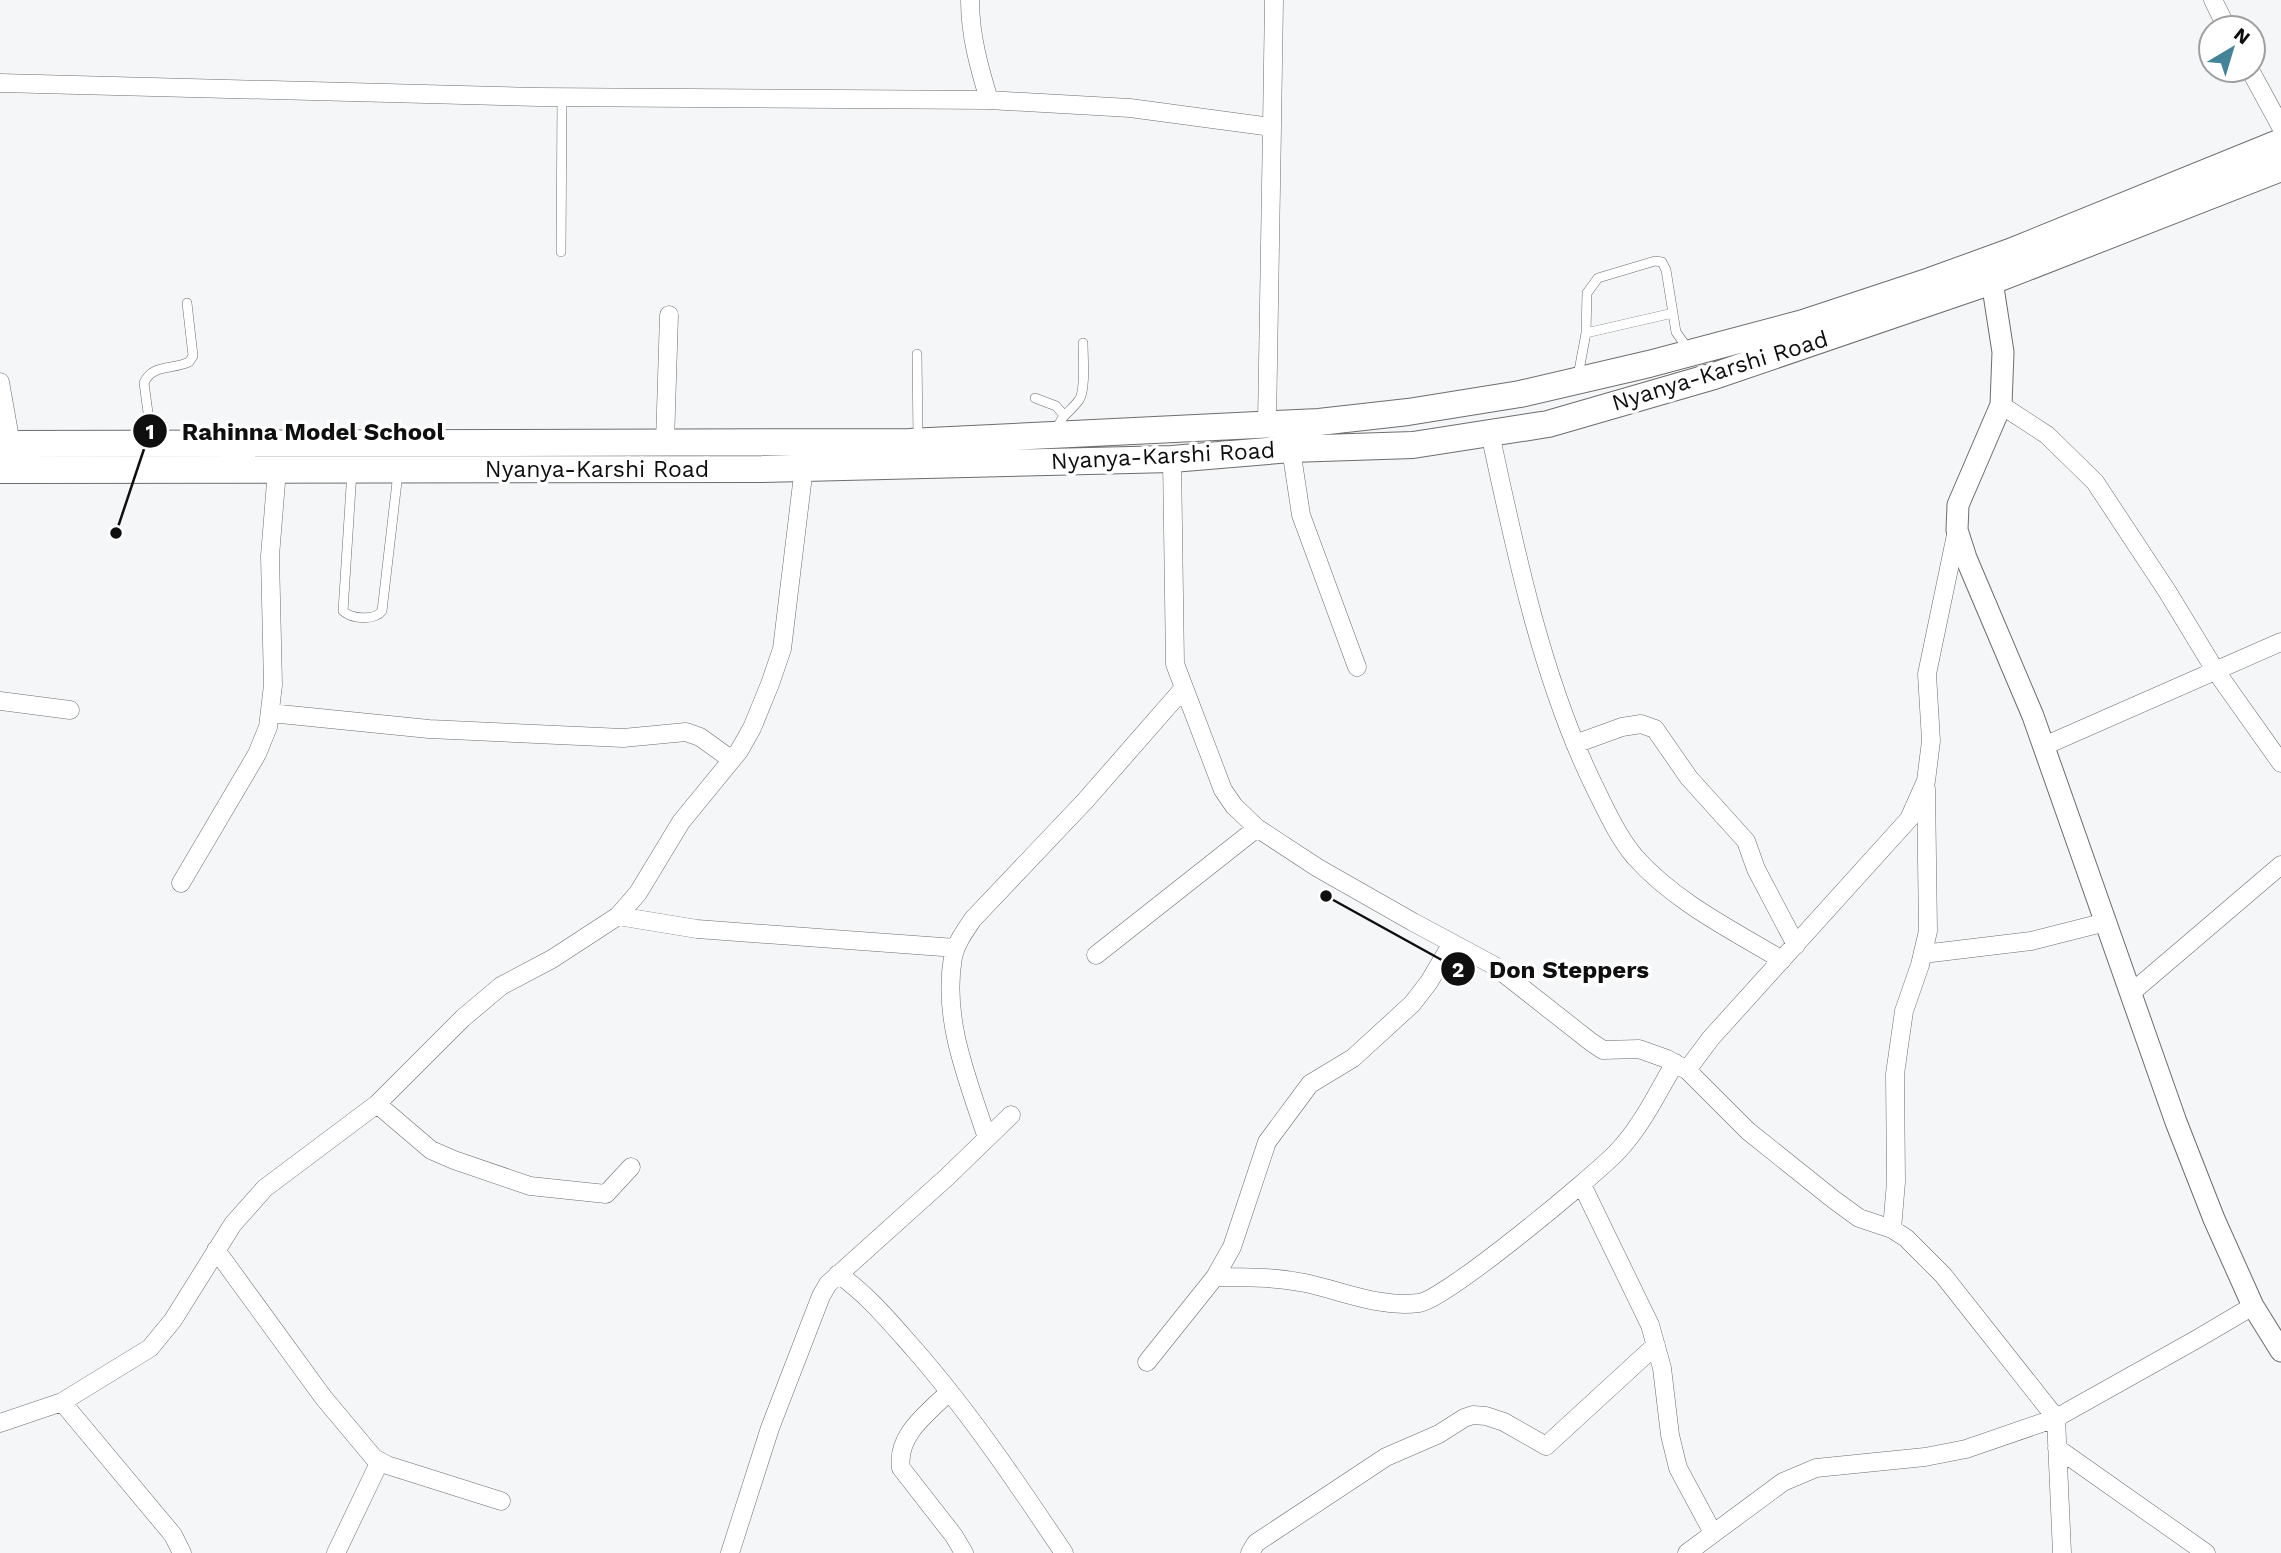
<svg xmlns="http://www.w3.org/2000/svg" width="2281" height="1553" font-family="'Work Sans',sans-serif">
	<rect width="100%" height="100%" fill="#f5f6f7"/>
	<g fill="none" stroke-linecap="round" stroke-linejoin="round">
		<defs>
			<path id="service" d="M561,252L562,97
				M1586,333L1673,313
				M917,354L918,439
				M1578,376L1586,333L1587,293L1598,278L1655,261L1662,262L1666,270L1676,332L1688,349
				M1035,398L1056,406L1063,414
				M1056,432C1061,414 1069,414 1079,400C1086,390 1083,357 1083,343
				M152,442L144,383C152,364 172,370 189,362L193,356L187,303
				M352,471L343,611C352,619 374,621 382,611L398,473"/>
			<path id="minor" d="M970,0C970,35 979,67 989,100
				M2213,0L2227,28
				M2250,70L2281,127
				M0,83L539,97L989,100L1130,108L1272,127L1267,423
				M1272,127L1274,0
				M0,382L11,444
				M2001,405L2047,435L2095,482L2167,591L2215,670L2281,763
				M1490,433C1515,550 1542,680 1595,788C1607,812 1618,837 1635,857C1675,902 1732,930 1782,960
				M665,442L669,315
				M1291,449L1301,515L1357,667
				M1172,459L1175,664L1223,790L1234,806L1257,828L1318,868L1413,922L1493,965L1591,1042L1603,1050L1639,1049L1667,1059L1687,1070L1748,1131L1833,1199L1859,1218L1892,1229L1906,1238L1943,1275L2056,1418L1966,1449L1925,1457L1816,1468L1783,1482L1687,1553
				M0,701L70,710
				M270,713L429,729L623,738L686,732L700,737L732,760
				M1575,744L1622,727L1641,724L1655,729L1689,778L1746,841L1756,869L1796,945
				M2044,746L2281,642
				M181,883L257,754L268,727L273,685L270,556L277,470
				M618,916L697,929L956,948
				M1923,954L2031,941L2106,922
				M1096,955L1257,828
				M2131,993L2281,865
				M1687,1070L1711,1038L1909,819L1926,781L1931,741L1927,674L1957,530
				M377,1104L431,1150L454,1160L530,1186L606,1194L631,1167
				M987,1138C968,1080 942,1020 953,957C956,943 965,931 973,919L1085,801L1183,689
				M1582,1185L1650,1325L1662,1368L1670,1435L1678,1468L1713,1533
				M1892,1229L1896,1182L1895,1074L1904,1011L1920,965L1928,931L1926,788
				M216,1250L323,1397L374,1458L387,1465L501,1501
				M838,1274C868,1295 890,1322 914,1349C970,1413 1017,1483 1064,1553
				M1215,1277C1245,1277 1275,1277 1305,1283C1343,1291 1379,1308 1419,1303C1445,1300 1593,1177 1617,1152C1642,1126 1657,1093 1675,1063
				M1147,1362L1215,1277L1232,1247L1267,1142L1310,1084L1353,1058L1412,1004L1429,982L1452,943
				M949,1392C928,1413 896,1435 901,1468L954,1536L964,1553
				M62,1402L173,1535L182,1553
				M0,1423L62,1402L150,1348L173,1320L233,1224L265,1188L377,1104L463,1018L501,986L552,959L618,916L638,893L681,822L739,751L752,728L770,684L782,649L804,467
				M2057,1448L2206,1553
				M336,1553L380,1461
				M730,1553L770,1428L821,1296L828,1284L947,1177L1011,1115
				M1250,1553L1256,1543L1386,1457L1439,1434L1464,1418L1473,1415L1486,1416L1504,1422L1546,1446L1656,1345
				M2062,1553L2056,1418L2197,1339L2253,1306"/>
			<path id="tertiary" d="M1992,281L2003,352L2001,405L1958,505L1957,530L1966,558L2033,716L2176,1122L2214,1219L2253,1306L2281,1351"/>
			<path id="primary" d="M0,444L909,442L1319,422L1408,412L1520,394L1649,364L1803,323L1930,281L2010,252L2281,142
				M0,470L762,469L1172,459L1291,449L1413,445L1548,424L1714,376L1992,281L2281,168"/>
		</defs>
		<use href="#service" stroke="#6d6d6e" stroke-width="10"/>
		<use href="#minor" stroke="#6d6d6e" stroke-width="19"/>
		<use href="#tertiary" stroke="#6d6d6e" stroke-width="23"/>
		<use href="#primary" stroke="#6d6d6e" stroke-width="28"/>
		<use href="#service" stroke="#fff" stroke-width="9"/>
		<use href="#minor" stroke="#fff" stroke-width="18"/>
		<use href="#tertiary" stroke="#fff" stroke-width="21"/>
		<use href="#primary" stroke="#fff" stroke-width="26"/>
	</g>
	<g text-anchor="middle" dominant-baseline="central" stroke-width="7" stroke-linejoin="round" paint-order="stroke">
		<g font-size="23" fill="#0f0f10" stroke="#fff">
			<text transform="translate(1720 371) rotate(-17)">Nyanya-Karshi Road</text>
			<text transform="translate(1163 456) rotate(-3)">Nyanya-Karshi Road</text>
			<text x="597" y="469">Nyanya-Karshi Road</text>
		</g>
	</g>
	<path fill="none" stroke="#0f0f10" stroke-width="2.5" d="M116 533L150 431M1326 896L1458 969"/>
	<g fill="#0f0f10" stroke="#fff" stroke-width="2.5">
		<circle cx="116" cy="533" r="7"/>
		<circle cx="1326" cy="896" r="7"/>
		<circle cx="150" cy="431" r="18"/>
		<circle cx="1458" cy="969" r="18"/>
	</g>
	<g font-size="21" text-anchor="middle" font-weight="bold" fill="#fff">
		<text x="150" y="439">1</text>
		<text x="1458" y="977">2</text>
	</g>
	<g font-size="24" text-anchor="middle" font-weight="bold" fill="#0f0f10" stroke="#fff" stroke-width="7" stroke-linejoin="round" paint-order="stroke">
		<text x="313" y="440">Rahinna Model School</text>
		<text x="1569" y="978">Don Steppers</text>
	</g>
	<g transform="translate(2232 49) rotate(38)"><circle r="33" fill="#ffffff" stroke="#9f9f9f" stroke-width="2"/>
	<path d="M0-5L12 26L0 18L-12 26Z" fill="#458498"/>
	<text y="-10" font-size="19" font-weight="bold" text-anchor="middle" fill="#0f0f10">N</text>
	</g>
</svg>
